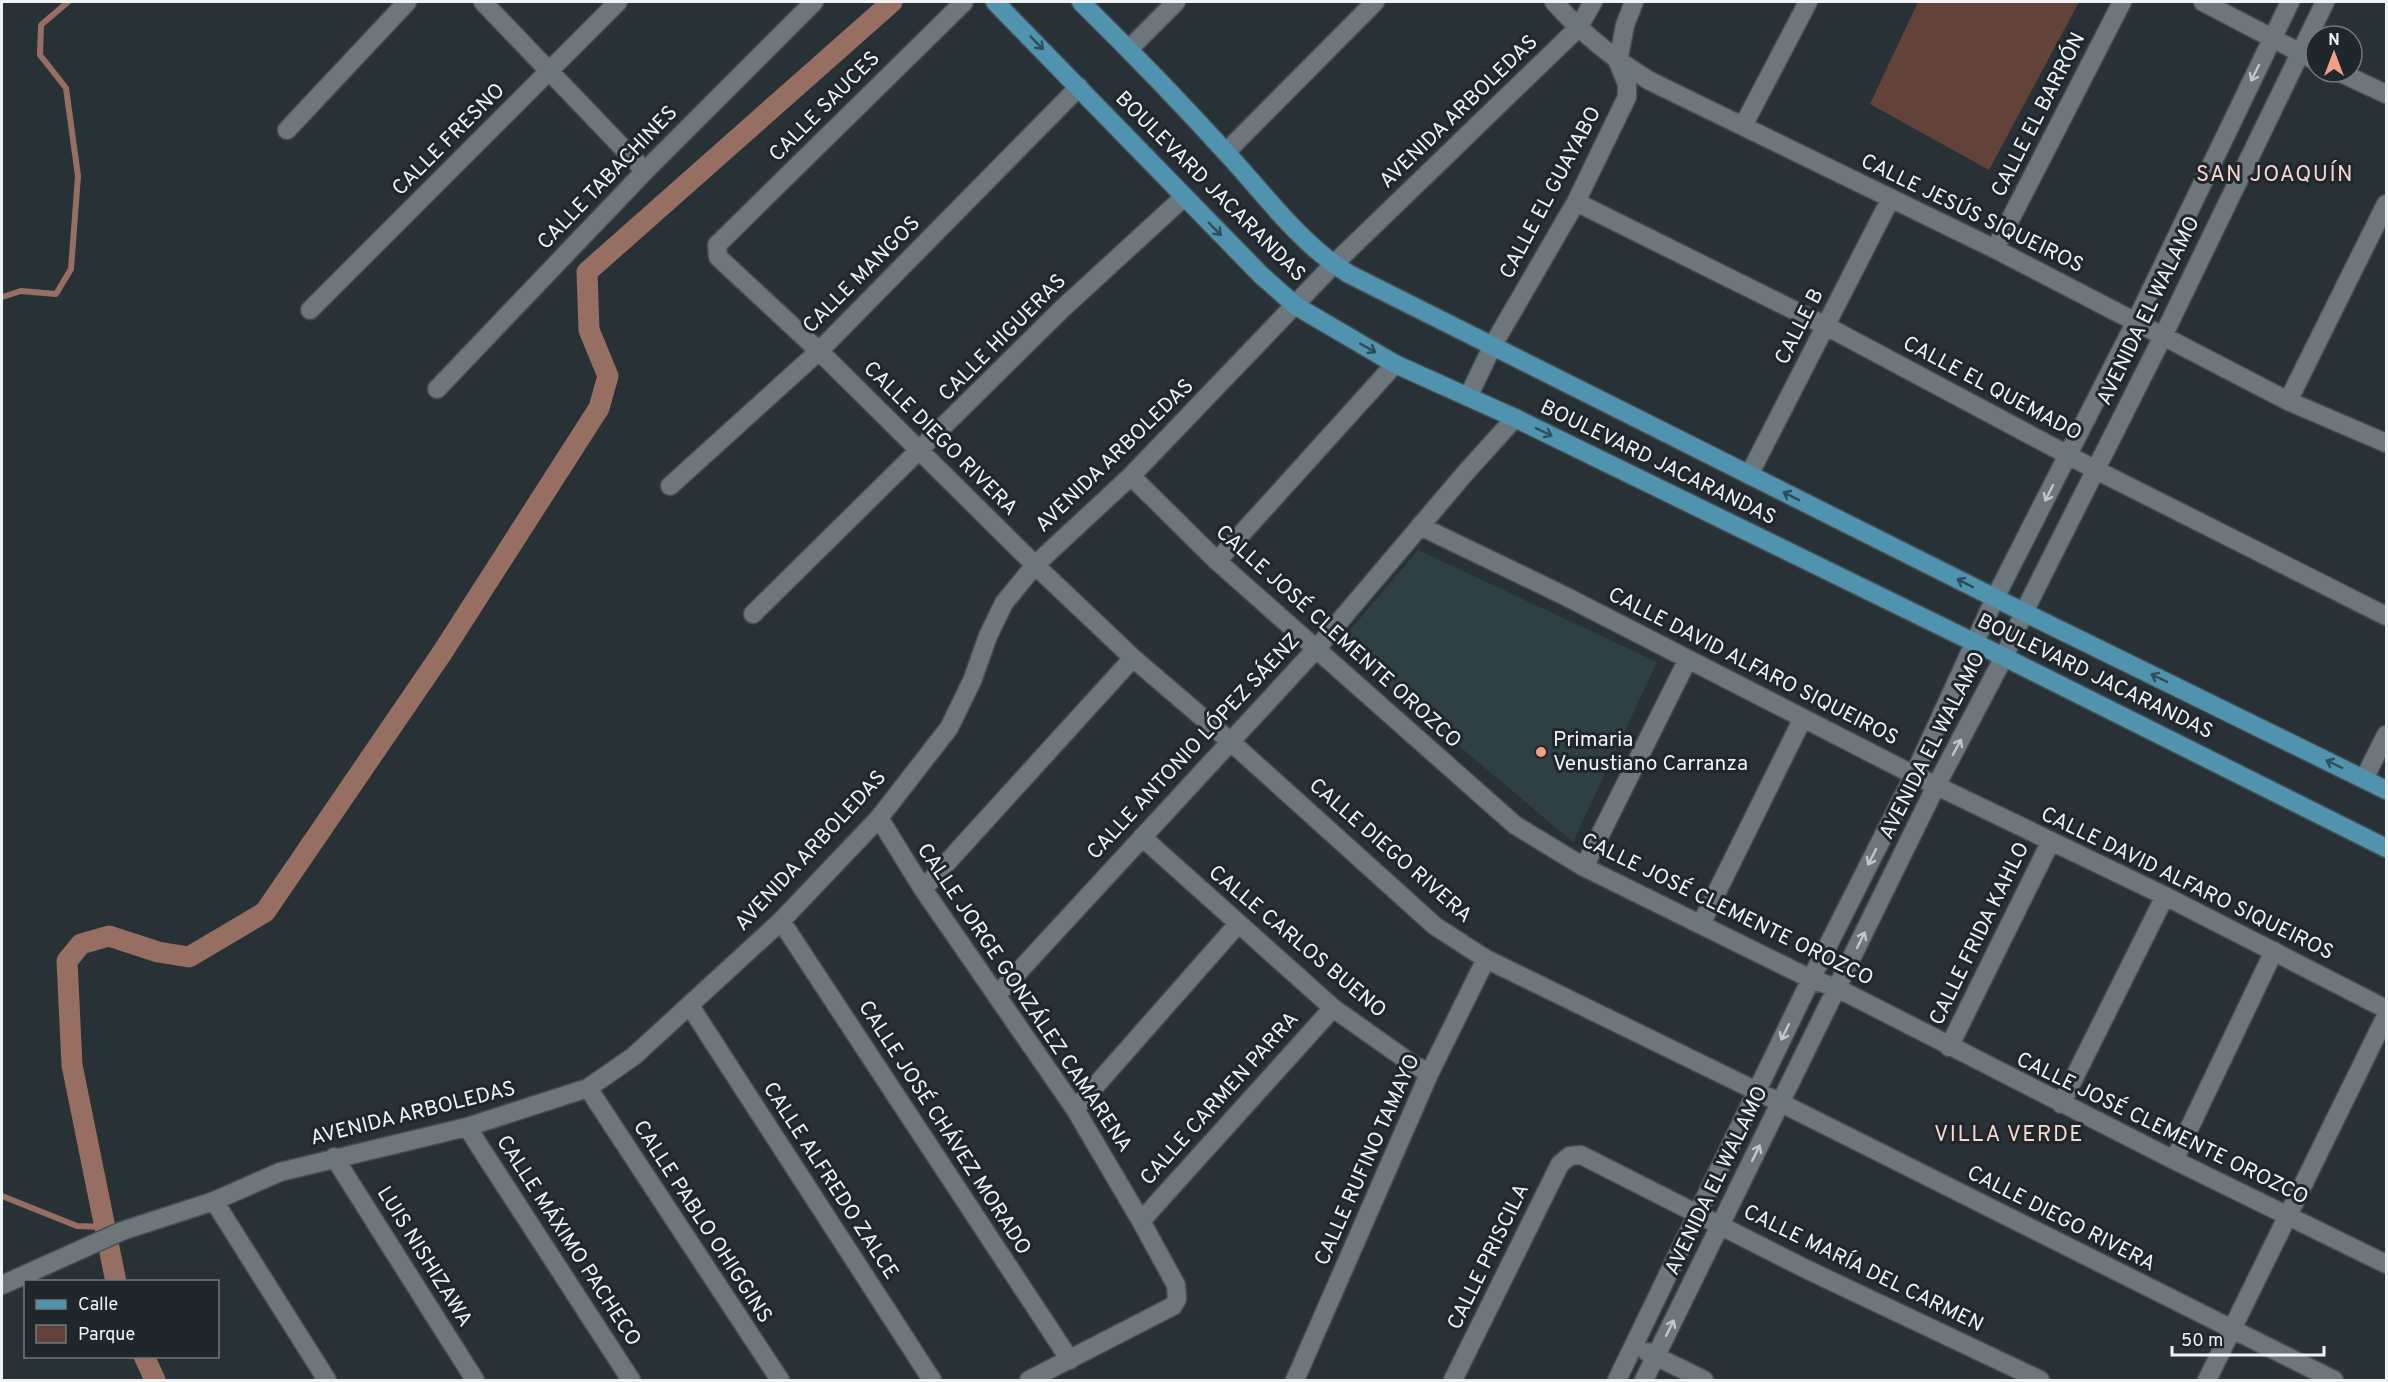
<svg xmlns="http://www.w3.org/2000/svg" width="2388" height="1382" font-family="Overpass,sans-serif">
	<rect width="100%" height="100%" fill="#283136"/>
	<path fill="#2f3f46" d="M1418,550L1657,662L1573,842L1338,644Z"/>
	<path fill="#634339" d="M1918,2H2079L1989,170L1870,104Z"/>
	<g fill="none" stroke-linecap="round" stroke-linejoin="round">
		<path stroke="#976f62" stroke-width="6" d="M2,297L21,291L56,294L71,269L78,176L66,88L40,55L41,25L68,2
			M2,1196L77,1226L105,1227"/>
		<path stroke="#976f62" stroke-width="21" d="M116,1282L72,1065L67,961L81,944L109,936L158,952L189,957L265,912L442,653L599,408L608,376L589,330L587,272L892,2
			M144,1356L155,1380"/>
		<defs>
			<path id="minor" d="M483,2L645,171
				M964,2L717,245L718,257L819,351L1035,565L1133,658L1231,742L1435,926L1486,959L1781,1103L2334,1380
				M1554,2C1583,34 1613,59 1650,81L1995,249L2288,401L2386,443
				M2203,2L2316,61
				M1129,49L1176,2
				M2339,72L2386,94
				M1743,126L1808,2
				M287,130L407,2
				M1226,152L1375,2
				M1576,202L1826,326L2096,470L2386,616
				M1995,249L2122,2
				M310,310L618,2
				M437,389L645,171L814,2
				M1468,397L1493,345L1576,202L1627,97V84L1618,62L1625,25L1634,2
				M2288,401L2386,204
				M1749,475L1891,198
				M1131,476L1217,561L1515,825L1584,867L1811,979L1837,988L2174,1160L2386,1264
				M670,486L819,351L1079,87
				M1420,526L1563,595L1914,775L2165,896L2386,1009
				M1217,561L1395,364
				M753,614L1062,309L1184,197
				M2364,779L2386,735
				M879,818L923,889L1075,1109L1141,1221L1176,1285L1177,1299L1173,1306L1029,1380
				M1142,837L1333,1008L1415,1066L1430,1072
				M1584,867L1688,659
				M923,889L1133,658
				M781,921L1070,1360
				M1701,924L1803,718
				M997,995L1316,649L1467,471L1515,418
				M690,1006L932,1380
				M1949,1047L2051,841
				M588,1088L780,1380
				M2061,1104L2165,896
				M1075,1109L1238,924
				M467,1127L631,1380
				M334,1157L475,1380
				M2174,1160L2274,951
				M214,1201L327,1380
				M1141,1221L1333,1008
				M2,1285L122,1231L214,1201L280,1172L467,1127L588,1088L634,1056L781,921L879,818L949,728L972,681L988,636L1004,603L1035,565L1131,476L1334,264L1578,28L1593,2
				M1647,1352L1704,1380
				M1295,1380L1430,1072L1486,959
				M1453,1380L1560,1164L1570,1156L1581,1155L1806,1269L2040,1380
				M1617,1380L1811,979L1914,775L1995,598L2136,321L2290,2
				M1644,1380L1936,786L2004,657L2024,612L2163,336L2325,2
				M2207,1380L2386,1016"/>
			<path id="major" d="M995,2L1261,275L1296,306L1395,364L1515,418L2004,657L2386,848
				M1081,2C1133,53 1183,105 1232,159C1268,199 1303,246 1349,274L1995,598L2386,790"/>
		</defs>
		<use href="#minor" stroke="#464d51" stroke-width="21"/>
		<use href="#major" stroke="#464d51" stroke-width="21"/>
		<use href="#minor" stroke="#6c767b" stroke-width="18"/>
		<use href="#major" stroke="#4f93af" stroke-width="18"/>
	</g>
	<defs><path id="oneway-shaft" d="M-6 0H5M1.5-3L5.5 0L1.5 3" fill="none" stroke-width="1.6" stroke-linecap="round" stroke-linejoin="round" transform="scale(1.5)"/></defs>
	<g stroke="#304d5a">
		<use href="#oneway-shaft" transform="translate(1037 43) rotate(45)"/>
		<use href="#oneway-shaft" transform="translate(1215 229) rotate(45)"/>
		<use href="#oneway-shaft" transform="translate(1368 348) rotate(29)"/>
		<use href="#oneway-shaft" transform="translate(1544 432) rotate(26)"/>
		<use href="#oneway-shaft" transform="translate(1791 496) rotate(-153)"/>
		<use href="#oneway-shaft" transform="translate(1965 583) rotate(-153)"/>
		<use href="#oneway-shaft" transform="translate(2159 678) rotate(-154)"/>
		<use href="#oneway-shaft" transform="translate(2334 764) rotate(-154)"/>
	</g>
	<g stroke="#c0c7cb">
		<use href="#oneway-shaft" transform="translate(2255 73) rotate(116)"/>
		<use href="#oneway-shaft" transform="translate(2049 493) rotate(117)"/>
		<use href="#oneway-shaft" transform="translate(1957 747) rotate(-62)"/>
		<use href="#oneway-shaft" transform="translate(1872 857) rotate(117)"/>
		<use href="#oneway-shaft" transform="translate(1861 940) rotate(-64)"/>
		<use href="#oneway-shaft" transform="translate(1785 1032) rotate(116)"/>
		<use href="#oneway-shaft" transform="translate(1756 1153) rotate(-64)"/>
		<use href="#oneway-shaft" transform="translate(1670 1328) rotate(-64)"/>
	</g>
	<circle fill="#f39f85" stroke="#1f272c" stroke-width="2" cx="1541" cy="752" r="6"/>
	<g text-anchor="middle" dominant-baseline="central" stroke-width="6" stroke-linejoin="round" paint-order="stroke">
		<g font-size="21" fill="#eef3f6" stroke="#1f272c">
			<text transform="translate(825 107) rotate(-45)">CALLE SAUCES</text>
			<text transform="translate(1459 112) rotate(-44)">AVENIDA ARBOLEDAS</text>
			<text transform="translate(2039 115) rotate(-63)">CALLE EL BARRÓN</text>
			<text transform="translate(449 140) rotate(-45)">CALLE FRESNO</text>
			<text transform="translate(608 178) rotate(-46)">CALLE TABACHINES</text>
			<text transform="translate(1210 187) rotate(45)">BOULEVARD JACARANDAS</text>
			<text transform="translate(1551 193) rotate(-62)">CALLE EL GUAYABO</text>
			<text transform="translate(1972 214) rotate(26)">CALLE JESÚS SIQUEIROS</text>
			<text transform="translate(862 275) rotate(-45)">CALLE MANGOS</text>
			<text transform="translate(2149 311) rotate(-64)">AVENIDA EL WALAMO</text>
			<text transform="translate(1800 327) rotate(-63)">CALLE B</text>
			<text transform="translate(1003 338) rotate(-45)">CALLE HIGUERAS</text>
			<text transform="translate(1992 389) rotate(28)">CALLE EL QUEMADO</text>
			<text transform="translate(940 439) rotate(45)">CALLE DIEGO RIVERA</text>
			<text transform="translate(1115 456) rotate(-44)">AVENIDA ARBOLEDAS</text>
			<text transform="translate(1658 463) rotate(26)">BOULEVARD JACARANDAS</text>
			<text transform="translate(1338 637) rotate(42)">CALLE JOSÉ CLEMENTE OROZCO</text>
			<text transform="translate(1753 667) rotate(27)">CALLE DAVID ALFARO SIQUEIROS</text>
			<text transform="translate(2095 677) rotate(26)">BOULEVARD JACARANDAS</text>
			<text transform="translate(1933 746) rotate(-63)">AVENIDA EL WALAMO</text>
			<text transform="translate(1194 747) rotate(-47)">CALLE ANTONIO LÓPEZ SÁENZ</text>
			<text transform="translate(811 851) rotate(-47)">AVENIDA ARBOLEDAS</text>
			<text transform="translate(1390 851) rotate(41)">CALLE DIEGO RIVERA</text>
			<text transform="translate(2187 884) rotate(26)">CALLE DAVID ALFARO SIQUEIROS</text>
			<text transform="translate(1727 910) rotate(26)">CALLE JOSÉ CLEMENTE OROZCO</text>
			<text transform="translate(1980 934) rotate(-64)">CALLE FRIDA KAHLO</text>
			<text transform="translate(1297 942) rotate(40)">CALLE CARLOS BUENO</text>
			<text transform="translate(1024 998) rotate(56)">CALLE JORGE GONZÁLEZ CAMARENA</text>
			<text transform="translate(1220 1099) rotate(-48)">CALLE CARMEN PARRA</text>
			<text transform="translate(413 1114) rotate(-14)">AVENIDA ARBOLEDAS</text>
			<text transform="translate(944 1128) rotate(57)">CALLE JOSÉ CHÁVEZ MORADO</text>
			<text transform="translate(2162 1129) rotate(26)">CALLE JOSÉ CLEMENTE OROZCO</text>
			<text transform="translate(1368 1160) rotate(-66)">CALLE RUFINO TAMAYO</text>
			<text transform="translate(830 1181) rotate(57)">CALLE ALFREDO ZALCE</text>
			<text transform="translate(1717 1181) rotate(-64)">AVENIDA EL WALAMO</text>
			<text transform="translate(2061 1219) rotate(27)">CALLE DIEGO RIVERA</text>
			<text transform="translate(702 1222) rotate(57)">CALLE PABLO OHIGGINS</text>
			<text transform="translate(568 1241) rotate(57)">CALLE MÁXIMO PACHECO</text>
			<text transform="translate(424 1257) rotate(58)">LUIS NISHIZAWA</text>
			<text transform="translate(1489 1257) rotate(-64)">CALLE PRISCILA</text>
			<text transform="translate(1863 1269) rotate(26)">CALLE MARÍA DEL CARMEN</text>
		</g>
		<g font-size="21" fill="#eef3f6" stroke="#1f272c" text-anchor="start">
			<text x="1553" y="740">Primaria<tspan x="1553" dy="24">Venustiano Carranza</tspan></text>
		</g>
		<g font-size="22" letter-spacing="1.5" fill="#f8d7cd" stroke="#1f272c">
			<text x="2275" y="175">SAN JOAQUÍN</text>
			<text x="2009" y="1135">VILLA VERDE</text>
		</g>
	</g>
	<rect width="2388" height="1382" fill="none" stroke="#eef3f6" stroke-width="6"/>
	<rect x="24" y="1280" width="195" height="78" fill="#1f272c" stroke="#72797d" stroke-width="1.5"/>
	<rect x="36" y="1300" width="30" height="9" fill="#4f93af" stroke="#72797d" stroke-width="1.5"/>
	<text x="78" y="1310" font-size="18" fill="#eef3f6">Calle</text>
	<rect x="36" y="1325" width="30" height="18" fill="#634339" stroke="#72797d" stroke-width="1.5"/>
	<text x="78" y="1340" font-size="18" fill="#eef3f6">Parque</text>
	<g transform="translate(2334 54)"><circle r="28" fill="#1f272c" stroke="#72797d" stroke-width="1.5"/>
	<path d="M0-4.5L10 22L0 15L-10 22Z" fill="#f39f85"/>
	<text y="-9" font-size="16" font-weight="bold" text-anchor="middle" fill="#eef3f6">N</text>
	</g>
	<path d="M2172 1346v9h152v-9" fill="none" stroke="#eef3f6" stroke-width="3"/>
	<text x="2181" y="1346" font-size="18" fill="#eef3f6" stroke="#1f272c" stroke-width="4.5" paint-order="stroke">50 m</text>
</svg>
